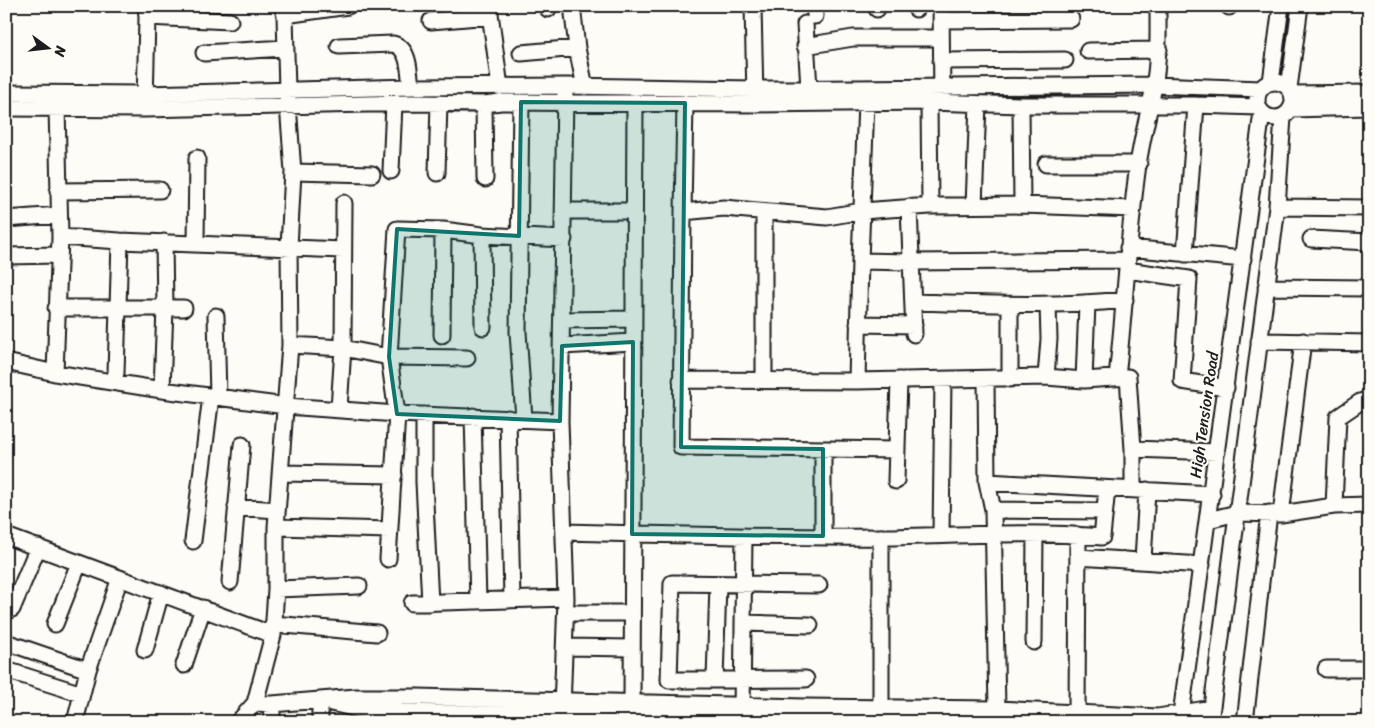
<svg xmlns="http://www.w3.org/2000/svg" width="1375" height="728" font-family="Sriracha,sans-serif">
	<rect width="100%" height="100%" fill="#fdfcf7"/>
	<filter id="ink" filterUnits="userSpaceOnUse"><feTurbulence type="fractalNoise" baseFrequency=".02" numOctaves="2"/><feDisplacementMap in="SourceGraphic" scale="10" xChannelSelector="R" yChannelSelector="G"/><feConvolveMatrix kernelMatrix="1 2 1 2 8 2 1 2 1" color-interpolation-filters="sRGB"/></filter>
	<g filter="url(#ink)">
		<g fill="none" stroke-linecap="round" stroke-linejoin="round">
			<defs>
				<path id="minor" d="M489,6L500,87
					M548,6V9
					M753,6L755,98
					M916,6V9
					M941,6L942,97
					M1229,7V6
					M877,9V6
					M573,14L577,48L585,87
					M285,15L348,6
					M815,16V6
					M147,17L230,21
					M941,20L1071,19
					M431,21L490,16
					M805,24L809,88
					M339,46L393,44C410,48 409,72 411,87
					M805,46L853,38H941
					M1088,51L1159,50
					M204,53L285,48
					M521,53L577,48
					M941,61L1065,60
					M1257 100a18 18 0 1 1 36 0a18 18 0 1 1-36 0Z
					M1271,82L1281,6
					M1289,88L1300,6
					M6,93L145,94L411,87L566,86L755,89L1154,85L1261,89
					M1292,94L1369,93
					M521,102L518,332L524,419
					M929,102L930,206
					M145,103L147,17L146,6
					M685,103L683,212L681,447L897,450
					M484,104L485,179
					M1021,105L1022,205
					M6,108L145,109L411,103L484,104L501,102L755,104L929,102L1021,105H1196L1258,107
					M1291,109L1369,107
					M1046,164H1139
					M391,171L394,104
					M293,172L372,174
					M437,173L439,103
					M58,191L160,190
					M974,205L978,104
					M909,207L914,334
					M1277,207L1369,208
					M564,211H634
					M683,212L724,208L827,217L862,211L930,206L1022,205L1133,209
					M6,219L59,215
					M482,235L483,327
					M60,237L120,241L343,250
					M1311,239L1369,242
					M196,243L197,158
					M1128,248L1243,259
					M1185,254L1196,105
					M6,256L59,255
					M860,261L911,262L1127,260
					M1127,270L1189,279L1182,381L1226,388
					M1266,287L1369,288
					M913,302C984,304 1055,307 1125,300
					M1010,305V379
					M56,308H184
					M216,316L218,397
					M562,320L633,319
					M858,324L914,325
					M442,335L443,230
					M1259,341L1369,343
					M290,345L343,348L389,357L467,358
					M562,346L633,342
					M6,362L55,373L162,390L286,406L397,414L560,421
					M55,373L60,237L57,107
					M1046,377L1049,339L1048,304
					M1117,377C1125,306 1128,235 1138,165C1142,138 1149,112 1154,86C1159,60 1158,33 1158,6
					M986,379L987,482
					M681,380L857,381L1046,377L1084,380L1128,377L1133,449V490
					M764,380V212
					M1084,380L1087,304
					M857,381L860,261L866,102
					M113,382L116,373L120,241
					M162,390L165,308L164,242
					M339,409L343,348L344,203
					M424,415V482L430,603
					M473,416L478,601
					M508,418L512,600
					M823,449V536
					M1133,449L1217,452
					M281,473L394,475
					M896,481L899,380
					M1334,506L1338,417L1360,402L1369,399
					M236,507L277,510
					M993,510L1104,511
					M1281,514L1303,341
					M1208,520L1237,513L1281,514L1334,506L1369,505
					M276,527L390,530
					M564,532C670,535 776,538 882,537C955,536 1029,530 1102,537L1107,489
					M941,535L943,380
					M6,536L273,635
					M881,537V715
					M193,541L211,396
					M1078,557L1202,565
					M388,559L397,414L389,357L397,229L443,230L482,235L564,239
					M1143,561L1147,490
					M230,582L242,445
					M276,589L359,586
					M412,603L566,598
					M12,609L38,547
					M566,613H632
					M743,623L810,625
					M55,624L79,563
					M273,624L377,633
					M6,642L88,670L75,722
					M1034,642L1035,535
					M565,647L632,648
					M145,650L161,593
					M184,665L203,608
					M1326,669H1369
					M6,670L82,694
					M88,670L120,578
					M806,679L669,680L672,583L819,585
					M715,680L718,584
					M632,702L635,102
					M255,703L272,704L356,697H417L804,707L997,709L1158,717L1212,708
					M331,703L357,709L401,712L626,717L805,720H981L1012,722
					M562,709L566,598L560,421L565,93
					M997,709L993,510L987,482L1212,494
					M1077,713L1078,535
					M742,714L744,536
					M238,722L255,703L273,635L276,589V527L290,345L289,247L293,172L287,91L285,15L282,6
					M272,722V704
					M320,722V700
					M1180,722L1262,112
					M1210,722L1277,207L1283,117
					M1245,722L1269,513"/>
			</defs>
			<use href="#minor" stroke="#1c1c1c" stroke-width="19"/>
			<use href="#minor" stroke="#fdfcf7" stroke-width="15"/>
		</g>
	</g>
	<path fill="#0f766e" fill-opacity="0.2" stroke="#0f766e" stroke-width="4" stroke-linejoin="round" d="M521,102L685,103L681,447L823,449V536L632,534L633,342L562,346L560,421L397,414L389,357L397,229L519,236Z"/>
	<g text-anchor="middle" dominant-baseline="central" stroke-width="4.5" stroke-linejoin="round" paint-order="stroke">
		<g font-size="16" fill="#1c1c1c" stroke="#fdfcf7">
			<text transform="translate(1204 415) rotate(-82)">High Tension Road</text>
		</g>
	</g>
	<rect width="1375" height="728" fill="none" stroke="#fdfcf7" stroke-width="25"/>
	<rect x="12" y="12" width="1350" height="703" fill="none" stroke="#1c1c1c" stroke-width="2" filter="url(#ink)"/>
	<g transform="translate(48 48) rotate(105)" stroke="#fdfcf7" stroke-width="4" paint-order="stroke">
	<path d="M0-4L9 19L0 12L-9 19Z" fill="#1c1c1c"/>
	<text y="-8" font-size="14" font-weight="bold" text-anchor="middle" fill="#1c1c1c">N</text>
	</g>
</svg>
